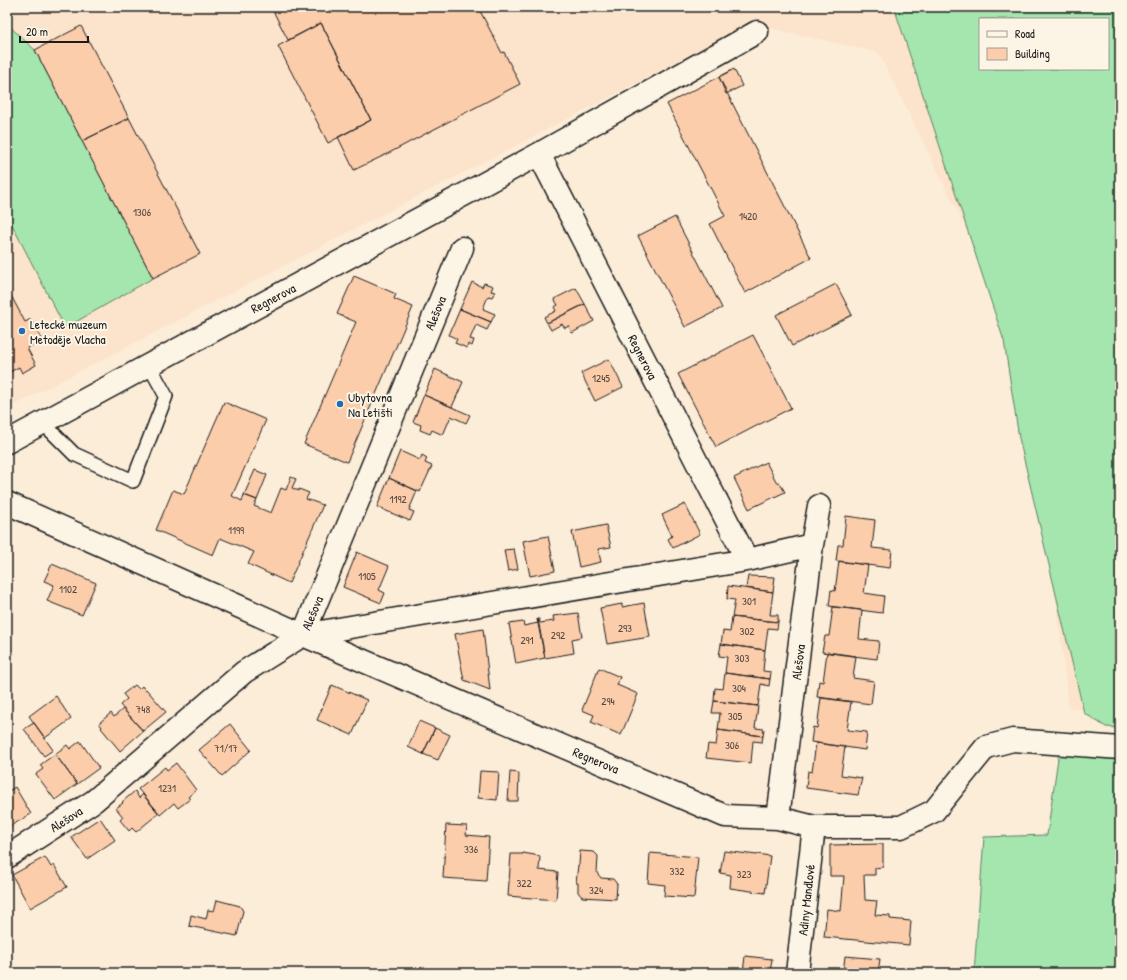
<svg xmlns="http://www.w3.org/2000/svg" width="1127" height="980" font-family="'Patrick Hand',sans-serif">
	<rect width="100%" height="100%" fill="#fcedd9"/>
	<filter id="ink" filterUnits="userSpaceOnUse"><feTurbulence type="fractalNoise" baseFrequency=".025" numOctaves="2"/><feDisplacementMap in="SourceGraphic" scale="8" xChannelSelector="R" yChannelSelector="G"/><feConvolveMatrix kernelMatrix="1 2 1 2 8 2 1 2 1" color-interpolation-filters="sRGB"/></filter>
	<g filter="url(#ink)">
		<path fill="#fce3cb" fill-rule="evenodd" d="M7,7H1120V711L1069,708L1039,455L976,249L879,53L751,24L7,409ZM980,19H1108V69H980Z"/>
		<path fill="#a5e5ae" stroke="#608065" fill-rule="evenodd" d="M894,7H1120V728L1106,727L1084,713L1019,438L1004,341ZM980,19H1108V69H980Z
			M7,24L35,50L153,278L65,328L7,215Z
			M1059,751L1120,756V973H974L984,837L1047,835Z"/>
		<path fill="#fccdab" stroke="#1c1c1c" d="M271,7H478L502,53L504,52L520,84L389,153L354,170L338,137L371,120L321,23L288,40Z
			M321,23L371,120L328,143L278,46Z
			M81,26L129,118L82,141L35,50Z
			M734,69L742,86L726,94L719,77Z
			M719,77L811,258L745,293L710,224L725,216L667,104Z
			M129,118L200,254L153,278L82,141Z
			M675,217L722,308L685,327L638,236Z
			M354,276L396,294L394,299L413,307L347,462L304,444L356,322L337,314Z
			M472,282L482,287L484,283L493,286L491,291L495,292L492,297L488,296L483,309L495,314L491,322L460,309Z
			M836,284L852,315L792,346L776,315Z
			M7,288L25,322L31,319L42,340L27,348L36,365L22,373L19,367L8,373L7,372Z
			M576,288L585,304L547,323L544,317L556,311L554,307L558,305L554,299Z
			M585,304L594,321L572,333L569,326L565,328L562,324L551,330L547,323Z
			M460,309L491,322L487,330L476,325L470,339L474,340L472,346L468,344L467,348L455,343L457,339L449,335Z
			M753,335L791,408L716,447L678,374Z
			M609,359L623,387L595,401L581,373Z
			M435,369L463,382L452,407L424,395Z
			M424,395L470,415L466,423L451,416L443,435L432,430L430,434L420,430L421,425L413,422Z
			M224,402L266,420L232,496L242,501L244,495L257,500L254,506L271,513L281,488L286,490L291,477L296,479L292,488L299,491V489L309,493L306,499L323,505L289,583L248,564L254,552L220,538L213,555L156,530L173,490L184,494Z
			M400,451L420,460L422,455L427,458L425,463L432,466L420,492L389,478Z
			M766,462L777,483L779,482L785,492L749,509L734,478Z
			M255,470L267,475L257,500L244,495Z
			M389,478L417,491L409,510L414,512L410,521L377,507Z
			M685,504L700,534L673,548L668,539L672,536L662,515Z
			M846,516L875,520L872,548L892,550L890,568L836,561L838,545H843Z
			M606,525L611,547L598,549L601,562L579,567L572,532Z
			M548,536L555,571L530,576L523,541Z
			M514,549L518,569L508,571L504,550Z
			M357,552L389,566L379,590L385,593L381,603L343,587Z
			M839,561L868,565L864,593L884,596L882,613L829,606L831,590L835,591Z
			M52,564L96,583L82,615L47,601L54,585L44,581Z
			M748,576L775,577L773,592L746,588Z
			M728,586L773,592L770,615H778V622L732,617L735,600L727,599Z
			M644,603L650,637L607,644L600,608L622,604V607Z
			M833,607L862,610L859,639L879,641L877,659L822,652L825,636H829Z
			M578,613L582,637L572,639L574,653L545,658L538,619H539L540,623L554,621L553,616Z
			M732,617L778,622L777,629L768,628L765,650L721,644L723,631L730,632Z
			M537,619L545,658L516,664L509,624L523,622L524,626L538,623Z
			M483,629L490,690L464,680L455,634Z
			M721,644L765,650L763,671L771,672L770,679L725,673L727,657L719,656Z
			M827,652L856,656L853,678L874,681L871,704L817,697L819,681L823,682Z
			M599,668L620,677L617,685L638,694L621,735L591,722L594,715L582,710Z
			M725,673L770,679L769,686L761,684L758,706L714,701L715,688L723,689Z
			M135,685L139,689L142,686L145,690L146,689L166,712L143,731L120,705L127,699L123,694Z
			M332,685L367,700L352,735L317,720Z
			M56,696L71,719L45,738L29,716Z
			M821,698L851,702L847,730L867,732L865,750L811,742L813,727L817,728Z
			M714,701L758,706L755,728L764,729L763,736L718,730L720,713H712Z
			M123,709L143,731L120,751L101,728L102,727L99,723L111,713L114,717Z
			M419,721L435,728L423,754L408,747Z
			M34,723L53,750L44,756L24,729Z
			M230,724L251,750L222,776L199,750Z
			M435,728L450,735L438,760L423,754Z
			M718,730L763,736L762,742L753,741L751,763L706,758L708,744L716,745Z
			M80,741L99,768L77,784L55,754L67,745L70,749Z
			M816,743L845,747L841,775L862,778L858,795L806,788L808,771L812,772Z
			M55,754L77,784L55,800L36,774L43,769L40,765Z
			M176,763L196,790L188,797L190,799L178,808L174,803L160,815L138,789L165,767L167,770Z
			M480,771L499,772L497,800L478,798Z
			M510,772L519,773L518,801H508Z
			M15,787L31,814L7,828V792Z
			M135,791L139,798L143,794L159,813L136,832L132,828L129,831L120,820L123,817L116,808L123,803L122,802Z
			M100,818L115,840L87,859L71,837Z
			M446,825L467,826L466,835L489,837L486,881L443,878Z
			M883,844V867L875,868V875H864L865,900L877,901L875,915L890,916V919L911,921L909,945L824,937L827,909L841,911L844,876H830V845Z
			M580,851L594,852L598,856L597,873L601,878L613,879L617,884L616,899L582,897L578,892V883H576L578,865H579Z
			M724,851L757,855V854L770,856L765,893L730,888L731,875L720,873Z
			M523,853L540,856L539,870L558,872L556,900L508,896L511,854H523Z
			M650,853L698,857L694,898L664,896L665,885L648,883Z
			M45,857L51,867L54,865L67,887L30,908L12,875Z
			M217,900L240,906L243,911L237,936L189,926L191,915L206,919L208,910L214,911Z
			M745,956L772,959L770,973H743Z
			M845,956L880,959L878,973H843Z"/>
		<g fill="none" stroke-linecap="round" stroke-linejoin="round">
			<defs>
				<path id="service" d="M43,423L74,454L133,481L166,396L149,365"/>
				<path id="minor" d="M539,154L747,560
					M7,442L539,154L757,32
					M7,503L303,635L725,816L778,818L814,827H901L934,811L986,747L1013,740L1120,748
					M303,635L747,560L812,545
					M778,818L812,545L819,506
					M7,857L94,801L244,672L303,635L462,248
					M797,973L814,827"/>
			</defs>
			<use href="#service" stroke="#1c1c1c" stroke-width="16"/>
			<use href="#minor" stroke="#1c1c1c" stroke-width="25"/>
			<use href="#service" stroke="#fcf5e5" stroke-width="13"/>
			<use href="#minor" stroke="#fcf5e5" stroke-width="22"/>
		</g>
	</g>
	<g fill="#1f6fb2" stroke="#fcf5e5" stroke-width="1.5">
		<circle cx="22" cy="331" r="4"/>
		<circle cx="340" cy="404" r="4"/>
	</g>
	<g text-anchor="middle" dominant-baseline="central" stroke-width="4" stroke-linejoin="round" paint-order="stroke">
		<g font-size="11" fill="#544840">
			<text x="142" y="212">1306</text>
			<text x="748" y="216">1420</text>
			<text x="601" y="378">1245</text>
			<text x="398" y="499">1192</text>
			<text x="236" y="530">1199</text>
			<text x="367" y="576">1105</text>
			<text x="68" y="589">1102</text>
			<text x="749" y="601">301</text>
			<text x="625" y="628">293</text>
			<text x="747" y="631">302</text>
			<text x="558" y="635">292</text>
			<text x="527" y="640">291</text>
			<text x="742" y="658">303</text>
			<text x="739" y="688">304</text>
			<text x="608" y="701">294</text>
			<text x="143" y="709">748</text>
			<text x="735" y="716">305</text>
			<text x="732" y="745">306</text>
			<text x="226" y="748">71/17</text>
			<text x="167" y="788">1231</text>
			<text x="471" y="849">336</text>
			<text x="677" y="871">332</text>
			<text x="744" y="874">323</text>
			<text x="524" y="883">322</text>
			<text x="596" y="890">324</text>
		</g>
		<g font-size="13" fill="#1c1c1c" stroke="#fcf5e5">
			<text transform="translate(273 298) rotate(-28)">Regnerova</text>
			<text transform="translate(435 313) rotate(-68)">Alešova</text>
			<text transform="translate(643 357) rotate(63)">Regnerova</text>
			<text transform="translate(312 613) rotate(-67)">Alešova</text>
			<text transform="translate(798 662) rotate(-83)">Alešova</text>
			<text transform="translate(596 760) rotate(23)">Regnerova</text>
			<text transform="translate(66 819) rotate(-33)">Alešova</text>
			<text transform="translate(806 900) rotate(-84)">Adiny Mandlové</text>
		</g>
		<g font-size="13" fill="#1c1c1c" stroke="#fcf5e5" text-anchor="start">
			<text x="30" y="324">Letecké muzeum<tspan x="30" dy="15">Metoděje Vlacha</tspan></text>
			<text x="348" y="397">Ubytovna<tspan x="348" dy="15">Na Letišti</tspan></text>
		</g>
	</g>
	<rect width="1127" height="980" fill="none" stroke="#fcf5e5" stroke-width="24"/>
	<rect x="12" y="12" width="1103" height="956" fill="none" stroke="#1c1c1c" stroke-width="1.5" filter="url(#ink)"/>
	<rect x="979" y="18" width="130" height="52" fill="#fcf5e5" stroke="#a29e95"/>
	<rect x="987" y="31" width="20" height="6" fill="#fcf5e5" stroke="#a29e95"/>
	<text x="1015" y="38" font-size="12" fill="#1c1c1c">Road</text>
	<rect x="987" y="48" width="20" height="12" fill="#fccdab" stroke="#a29e95"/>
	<text x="1015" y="58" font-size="12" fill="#1c1c1c">Building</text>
	<path d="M20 36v6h68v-6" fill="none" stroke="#1c1c1c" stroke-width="2"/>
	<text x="26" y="36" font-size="12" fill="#1c1c1c" stroke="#fcf5e5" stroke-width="3" paint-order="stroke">20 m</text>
</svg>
